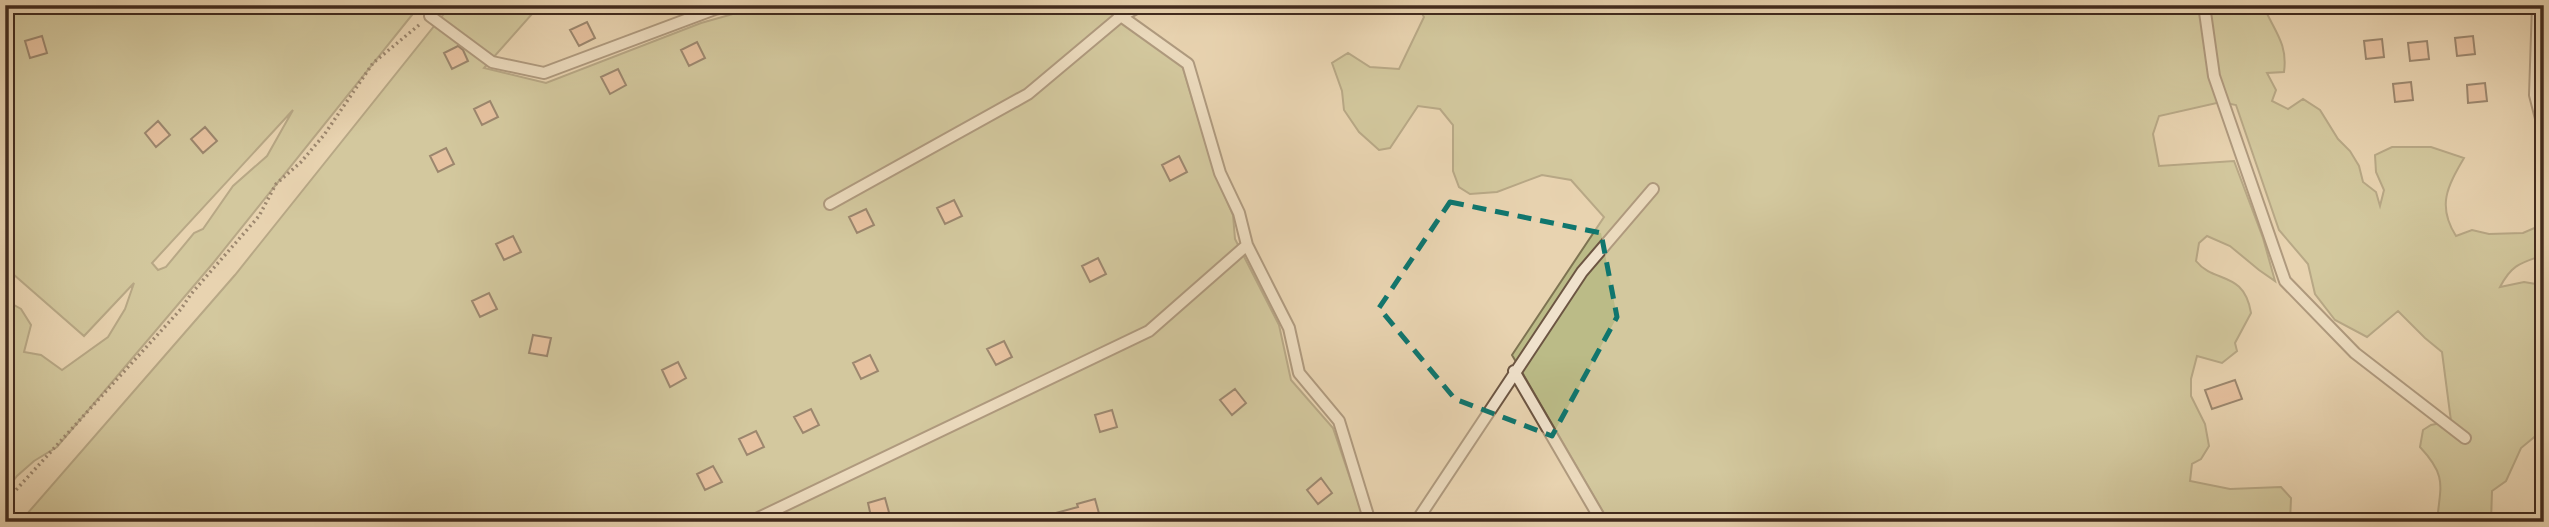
<svg xmlns="http://www.w3.org/2000/svg" width="2549" height="527" font-family="Alegreya,serif">
	<rect width="100%" height="100%" fill="#e8d3b0"/>
	<filter id="stains"><feTurbulence type="fractalNoise" baseFrequency=".00286" numOctaves="4"/><feColorMatrix values="0 0 0 0 .2 0 0 0 0 .09 0 0 0 0 .02 0 0 0 .5 -.17"/></filter>
	<radialGradient id="worn" r=".72"><stop offset=".6" stop-color="#630" stop-opacity="0"/><stop offset="1" stop-color="#630" stop-opacity=".3"/></radialGradient>
	<path fill="#bbbb87" stroke="#7e7352" stroke-width="2" fill-rule="evenodd" d="M5,5H420L214,262L57,447L34,461L17,476L5,492V300L21,309L31,325L24,352L41,355L62,370L108,337L125,309L134,283L84,336L5,267ZM293,110L267,156L233,186L203,229L194,233L166,267L158,270L152,263Z
		M451,5H540L484,68L546,83L701,23L765,5H1106L1182,65L1215,174L1233,215L1235,239L1279,325L1291,380L1333,428L1365,522H20L235,275Z
		M1417,5H2263C2274,31 2288,43 2284,72L2267,73L2276,90L2272,101L2288,109L2303,99L2320,110L2338,139L2350,151L2359,166L2363,182L2376,192L2380,206L2384,190L2376,172L2375,155L2392,147H2431L2464,158C2447,187 2437,206 2456,236L2472,230L2489,234L2523,233L2539,226H2544V255C2521,263 2512,264 2500,287L2524,282L2542,285L2544,429L2521,448L2506,481L2492,491L2491,522H2437C2440,486 2448,477 2420,447L2423,430L2431,425L2451,421L2442,352L2425,338L2398,311L2367,337L2335,320L2315,294L2308,264L2279,230L2236,105L2221,102L2159,116L2153,134L2159,166L2234,161L2263,238L2275,281L2259,270L2230,246L2207,236L2199,243L2196,261C2214,284 2244,270 2251,313L2235,343L2237,351L2222,363L2197,356L2191,379V396L2205,424L2209,446L2201,459L2192,464L2190,481L2230,489L2281,487L2291,498L2290,522H1609L1512,355L1604,217L1571,180L1542,175L1497,192L1470,194L1459,187L1453,171V125L1440,109L1418,106L1390,148L1379,150L1359,132L1344,110L1342,91L1332,63L1348,53L1370,67L1399,69L1424,17Z"/>
	<path fill="#e6ae8d" stroke="#422b1e" stroke-width="2" d="M587,22L595,38L579,46L570,30Z
		M42,36L47,53L30,58L25,41Z
		M2473,36L2475,54L2457,56L2455,38Z
		M2382,39L2384,57L2366,59L2364,41Z
		M2427,41L2429,59L2410,61L2408,43Z
		M697,42L705,58L689,66L681,50Z
		M458,46L463,50L468,61L452,69L444,53Z
		M618,69L626,85L610,94L601,77Z
		M2411,82L2413,100L2395,102L2393,84Z
		M2485,83L2487,101L2468,103L2467,85Z
		M490,101L498,117L482,125L474,109Z
		M158,121L170,135L156,147L145,133Z
		M205,127L217,141L203,153L191,139Z
		M446,148L454,164L438,172L430,156Z
		M1179,156L1187,172L1170,181L1162,165Z
		M954,200L962,216L945,224L937,208Z
		M866,209L874,225L857,233L849,217Z
		M513,236L521,252L504,260L496,244Z
		M1098,258L1106,274L1090,282L1082,266Z
		M489,293L497,309L480,317L472,301Z
		M533,335L551,338L547,356L529,353Z
		M1004,341L1012,357L996,365L987,349Z
		M870,355L878,371L861,379L853,363Z
		M678,362L686,378L670,387L662,370Z
		M2235,380L2242,399L2212,409L2205,390Z
		M1235,389L1246,403L1232,415L1220,400Z
		M811,409L819,425L803,433L794,417Z
		M1112,410L1117,427L1100,432L1095,415Z
		M756,431L764,447L747,455L739,439Z
		M713,466L722,482L705,490L697,474Z
		M1321,478L1332,493L1318,504L1307,490Z
		M885,498L890,516L872,521L868,503Z
		M1095,499L1100,517L1082,522H1042L1041,517L1078,507L1077,504Z"/>
	<g fill="none" stroke-linecap="round" stroke-linejoin="round">
		<defs>
			<path id="service" d="M1112,5L1121,16L1188,64L1220,173L1239,213L1247,245L1289,328L1299,373L1339,421L1370,522
				M2204,5L2214,76L2285,281L2355,353L2465,438
				M2538,5L2535,95L2544,130
				M430,16L492,62L544,73L715,9L734,5
				M830,204L1028,94L1121,16L1142,5
				M1514,371L1602,522
				M750,522L1149,331L1247,245
				M1416,522L1582,272L1653,189"/>
		</defs>
		<use href="#service" stroke="#6c5542" stroke-width="14"/>
		<path stroke="#422b1e" stroke-width="3.5" stroke-dasharray="2 3.5" stroke-linecap="butt" d="M5,502L181,309L191,294L259,216L276,184L301,162L324,135L373,63L419,25"/>
		<use href="#service" stroke="#f0e2cc" stroke-width="10"/>
	</g>
	<path d="M0 0H2549V527H0ZM1450,202L1601,233L1617,317L1552,436L1455,399L1379,308Z" fill="#e8d3b0" fill-opacity=".55" fill-rule="evenodd"/>
	<path fill="none" stroke="#0f766e" stroke-width="5" stroke-dasharray="14 9" stroke-linejoin="round" d="M1450,202L1601,233L1617,317L1552,436L1455,399L1379,308Z"/>
	<rect width="2549" height="527" fill="none" stroke="#e8d3b0" stroke-width="28"/>
	<rect x="7" y="7" width="2535" height="513" fill="none" stroke="#422b1e" stroke-width="3.5"/>
	<rect x="14" y="14" width="2521" height="499" fill="none" stroke="#422b1e" stroke-width="2"/>
	<rect width="100%" height="100%" filter="url(#stains)"/>
	<rect width="100%" height="100%" fill="url(#worn)"/>
</svg>
